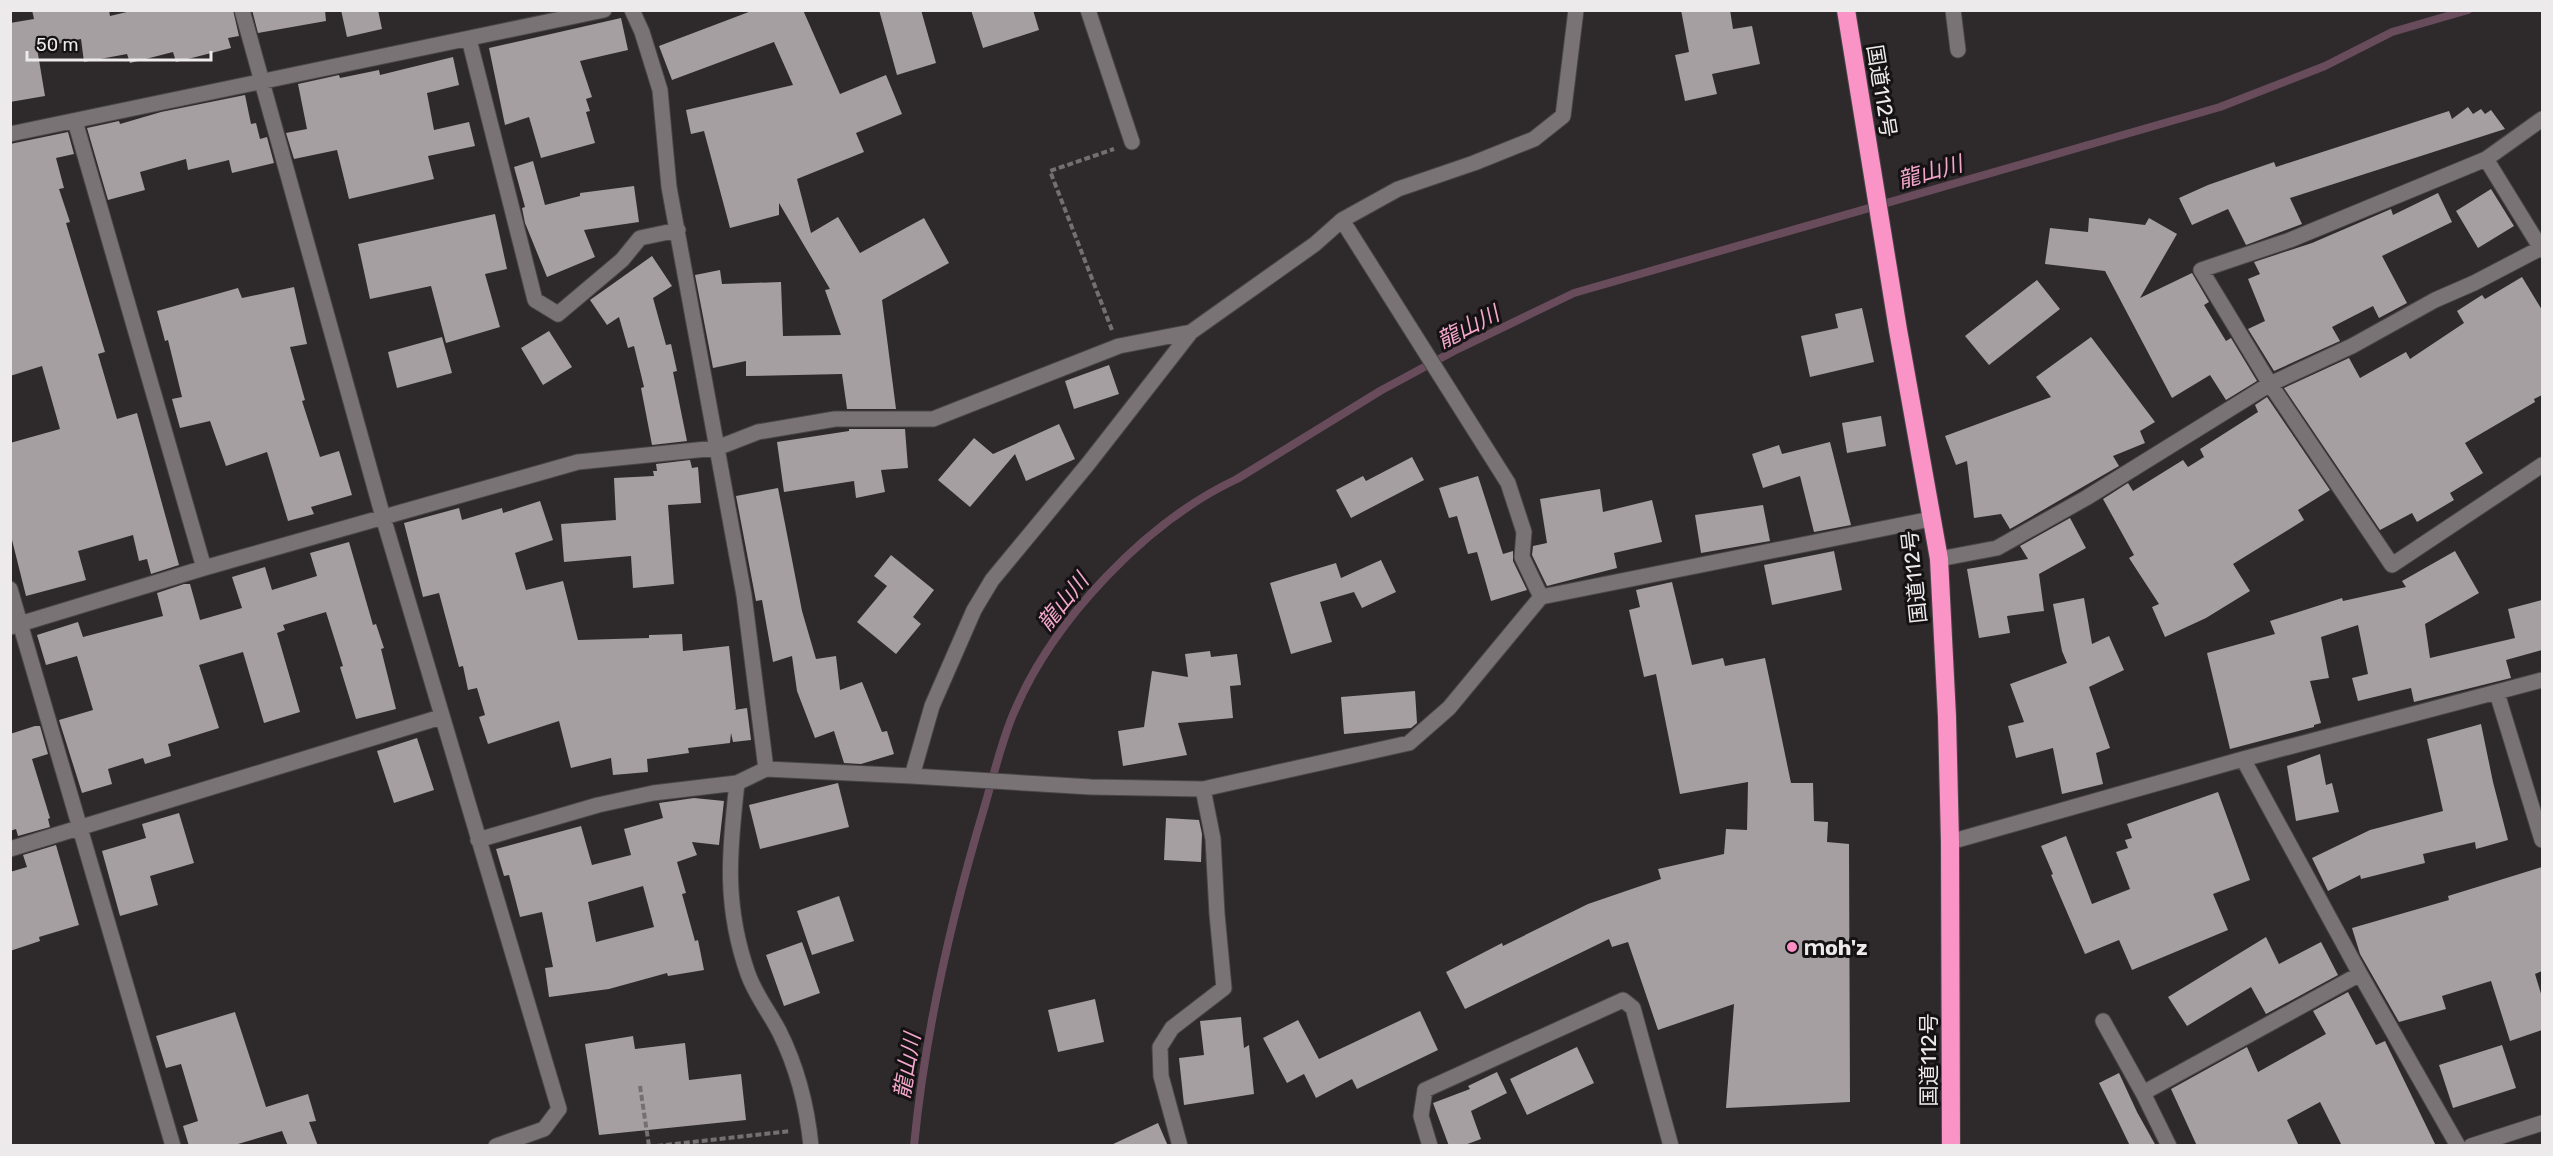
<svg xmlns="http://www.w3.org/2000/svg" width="2553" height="1156" font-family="Rubik,'Noto Sans JP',sans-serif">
	<rect width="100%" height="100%" fill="#2e292b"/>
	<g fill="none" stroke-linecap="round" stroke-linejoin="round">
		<path stroke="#694c5c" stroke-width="8" d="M914,1146C925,1031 952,915 985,805C994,774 1002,739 1015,710C1054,619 1147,521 1237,479L1380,391L1454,351L1574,293L2220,107L2325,66L2392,32L2468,10"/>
	</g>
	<path fill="#a59fa2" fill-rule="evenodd" d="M32,10H109L110,16L135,10H233L239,36L228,38L231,48L176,62L173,52L130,63L127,54L84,62L81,39L37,48L45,96L10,102V23L34,19Z
		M252,10H325L326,21L258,33Z
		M341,10H378L382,29L347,37Z
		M754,10H803L840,94L886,75L902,114L856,133L864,152L797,179L811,233L838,217L860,253L924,218L949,263L882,300L896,409H847L842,374L746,376V361L713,368L695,275L720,270L722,284L781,282L783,336L841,335L825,290L830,289L779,203V215L730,228L704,131L691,134L686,110L793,85L774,42L672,80L659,46Z
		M879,10H921L936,63L897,75Z
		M971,10H1033L1039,30L983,48Z
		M1681,10H1730L1733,29L1752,26L1760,64L1712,74L1717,94L1685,101L1675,55L1689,52Z
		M621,18L628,50L580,61L592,97L586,99L590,111L586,112L595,143L541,158L529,117L505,125L489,48Z
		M453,57L459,85L427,93L434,130L469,122L475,146L428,156L434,179L349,199L337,150L294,159L286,133L307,129L298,84L339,75L340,78L379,70L380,75Z
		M245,95L251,124L256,123L260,139L267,137L274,163L232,173L229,160L188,170L186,159L140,172L145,190L108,200L87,128L119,121L120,124L161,112Z
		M2468,107L2473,114L2481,109L2485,114L2491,110L2505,129L2290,198L2302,224L2246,245L2228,209L2192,225L2179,198L2208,185L2274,162L2276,167L2449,111L2452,119Z
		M68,132L74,154L56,158L64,188L59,189L70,222L66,223L105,352L98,354L117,419L137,413L179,565L151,574L147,559L139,561L133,535L78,551L86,580L26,596L10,532V443L60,429L42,366L10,376V144Z
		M533,161L545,205L580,196V193L634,186L639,222L584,230L595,257L547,277L525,223L522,208L525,207L514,167Z
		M2491,189L2514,226L2478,248L2456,211Z
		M2438,193L2452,222L2382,256L2407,303L2379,318L2373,306L2332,327L2340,341L2274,371L2248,329L2265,321L2248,279L2260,274L2254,262L2312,243L2391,209L2393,215Z
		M495,214L507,269L485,274L500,327L446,343L431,286L370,299L358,244Z
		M2089,218L2145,225L2149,218L2177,234L2140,298L2192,273L2209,302L2204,305L2226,341L2231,338L2257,381L2226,400L2210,375L2172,398L2105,271L2045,264L2050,228L2088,232Z
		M652,256L672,286L653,298L666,345L671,344L677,371L673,372L687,441L652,445L641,388L644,387L634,346L628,348L619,317L607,325L590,300Z
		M2522,277L2542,310V395L2534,399L2535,402L2465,443L2483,473L2450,493L2454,500L2417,522L2412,513L2380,530L2284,388L2349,358L2360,378L2406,352L2410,359L2464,323L2457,311L2482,295L2485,299Z
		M2037,280L2060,309L1989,365L1965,336Z
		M294,287L307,344L290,347L305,400L302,401L320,457L339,451L352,495L311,507L314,514L288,521L267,452L226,466L210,421L180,428L172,399L182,397L168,340L165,341L157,311L238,288L242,298Z
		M1862,308L1874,362L1810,377L1801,336L1838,328L1835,314Z
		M549,331L572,367L543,385L521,348Z
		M442,337L452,373L397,388L388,352Z
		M2091,337L2155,422L2140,431L2145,443L2113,456L2119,466L2010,529L2001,514L1974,518L1967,461L1956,465L1945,436L2051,397L2036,377Z
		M1109,365L1119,394L1074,409L1065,381Z
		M2267,397L2330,490L2298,510L2304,520L2233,564L2250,591L2206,618L2165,637L2152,607L2159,604L2129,558L2134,555L2103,499L2128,483L2133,491L2183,460L2188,467L2204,457L2200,449L2258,412L2255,405Z
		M1881,416L1886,446L1847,453L1842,423Z
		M1059,424L1075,459L1026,481L1015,454L970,507L938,480L974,438L993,454Z
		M849,429H905L908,468L881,470L885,492L856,498L854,481L784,492L777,442L849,431Z
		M1830,442L1851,525L1814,532L1800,476L1763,488L1752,454L1779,445L1782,454Z
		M1412,457L1424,480L1351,518L1336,490L1363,476L1366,481Z
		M690,460L692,468L698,467L701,503L668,505L674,584L633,588L631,556L564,562L561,524L616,520L614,478L654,476L653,471H657L656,464Z
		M1478,476L1503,554L1513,551V561L1527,590L1491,601L1477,552L1468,554L1457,516L1449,518L1439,488Z
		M778,488L802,611L816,659L836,656L840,690L862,682L882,732L887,731L894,754L861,764L844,763L834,731L815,738L797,691L792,656L773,662L762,600L756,601L736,496Z
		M1600,489L1603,512L1652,500L1662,542L1614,553L1617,568L1547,586L1532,555L1533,546L1547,543L1540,499Z
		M540,501L553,540L515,553L526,590L563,581L578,640L649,638V635L682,634L683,651L729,646L736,709L734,710L747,708L751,740L733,742L731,733L730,743L688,748L689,753L647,759L648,772L613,775L611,758L571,768L559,721L488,744L479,717L485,715L477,688L468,690L463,666L459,667L439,593L423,597L404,523L459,508L462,520L502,508L503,513Z
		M1763,505L1770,541L1701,553L1695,515Z
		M2070,518L2086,548L2039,574L2044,611L2007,616L2010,633L1979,638L1967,569L2028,559L2020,546Z
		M349,542L373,625L376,624L384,648L381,649L396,709L356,719L340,667L343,666L326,612L283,625L285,630L277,633L300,712L264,723L243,652L199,665L219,728L168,744L171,756L145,764L143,758L108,769L112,784L82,793L59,720L93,710L77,656L46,665L37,635L78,622L83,637L163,616L157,593L184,584H190L200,620L242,608L232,577L265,567L272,590L317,576L310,553Z
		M1834,551L1842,590L1772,605L1764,565Z
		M2455,551L2479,593L2425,624L2430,658L2515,638L2508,609L2542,600V650L2506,660L2511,678L2414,702L2411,688L2358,701L2352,678L2368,674L2358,625L2321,637L2329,678L2310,681L2321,723L2314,725V727L2230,749L2207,653L2275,634L2270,621L2342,598L2343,601L2406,587L2402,581Z
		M891,555L934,590L913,617L921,624L896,654L857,622L887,586L874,576Z
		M1381,560L1396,592L1362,608L1354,592L1320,602L1332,642L1291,654L1270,583L1336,563L1341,578Z
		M1672,582L1692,665L1723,658L1725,666L1765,658L1791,783H1813L1814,821L1828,822L1827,842L1849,844L1850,1102L1726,1108L1734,1004L1658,1030L1628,942L1612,947L1609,939L1465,1009L1446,972L1502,943L1503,946L1588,904L1661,879L1658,869L1724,854L1726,829L1747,830L1748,782L1680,794L1656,674L1644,677L1629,610L1640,607L1636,590Z
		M2084,598L2092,644L2109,636L2124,670L2089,687L2110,748L2096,753L2103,784L2062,794L2053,748L2016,758L2008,726L2024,722L2010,684L2067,663L2062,651L2053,604Z
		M1210,651L1211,657L1237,654L1241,685L1230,686L1233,718L1178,723L1187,755L1123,766L1118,731L1144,727L1152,671L1188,677L1185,654Z
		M1415,691L1417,723L1411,728L1344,734L1341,697Z
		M2481,724L2493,782L2508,840L2476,849L2475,842L2423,854L2425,863L2361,879L2360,875L2328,891L2312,858L2370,830L2443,811L2427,739Z
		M35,726H40L48,754L32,759L50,818L48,819L50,827L18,836L16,829L10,831V734Z
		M417,738L434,790L394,803L377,751Z
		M2320,754L2326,785L2332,783L2339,812L2296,821L2287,766Z
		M838,783L849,827L760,849L749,805Z
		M2218,792L2250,880L2213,894L2228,930L2132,970L2119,940L2085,954L2051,875L2053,874L2041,846L2066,836L2092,904L2130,889L2116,852L2128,848L2125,840L2132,838L2127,824Z
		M694,798L724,801L719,845L692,842L697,855L677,862L686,893L682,894L695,941L698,940L704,970L668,976L667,973L609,989L549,997L545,968L553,967L542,912L520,917L509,875L504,876L496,849L581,826L592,865L631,855L624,829L663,818L659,803ZM643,886L654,927L596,942L588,902Z
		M179,813L194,863L150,876L158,905L120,916L102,851L146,838L142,824Z
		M1166,818L1199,820L1202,834L1201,862L1164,860Z
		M56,845L79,925L39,937L40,941L10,951V872L27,867L23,855Z
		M2542,867V971L2535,974L2542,997V1030L2510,1041L2491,981L2442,996L2446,1009L2399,1022L2360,954L2352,928L2449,900L2448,896Z
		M839,896L854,941L812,955L797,911Z
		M2266,937L2279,964L2321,942L2338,975L2266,1014L2251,987L2187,1026L2168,997Z
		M802,942L820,993L784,1006L766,955Z
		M2348,992L2376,1045L2385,1041L2436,1146H2342L2320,1102L2287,1120L2299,1146H2197L2171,1089L2247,1047L2258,1072L2326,1034L2313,1011Z
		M1095,999L1104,1042L1058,1052L1048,1010Z
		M1420,1011L1438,1050L1357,1089L1352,1079L1316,1098L1304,1074L1287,1083L1263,1038L1298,1020L1319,1059Z
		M235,1012L266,1107L308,1094L316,1121L309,1122L318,1146H288L282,1131L231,1146H189L183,1126L198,1121L181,1064L166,1068L156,1036Z
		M1241,1017L1244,1048L1249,1045L1254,1094L1184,1105L1179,1058L1204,1055L1200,1021Z
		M633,1036L635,1049L685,1043L689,1080L741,1074L746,1120L599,1135L585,1044Z
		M2502,1045L2516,1088L2453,1108L2439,1065Z
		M1577,1047L1594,1083L1527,1115L1510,1079Z
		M1497,1072L1507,1093L1471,1111L1481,1139L1462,1146H1449L1433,1103L1470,1089L1468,1086Z
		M2119,1073L2137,1112L2156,1146H2130L2119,1123L2099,1083Z
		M1158,1123L1168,1146H1109Z"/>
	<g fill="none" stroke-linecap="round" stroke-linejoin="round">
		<defs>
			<path id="minor" d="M242,10L383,517L559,1109L544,1129L496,1146
				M632,10L642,32L660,90L669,187L744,595L766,769L737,783C729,853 724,906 748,974C755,994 769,1012 779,1031C797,1067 807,1106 811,1146
				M1088,10L1132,142
				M1953,10L1958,50
				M469,39L535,300L558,314L622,260L640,238L678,230
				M2542,119L2486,159L2542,250
				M75,121L204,568
				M10,134L604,10
				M2486,159L2290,240L2201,270L2270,384L2392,565L2542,465
				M1939,559L1997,548L2086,498L2270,384L2352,346L2435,300L2474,283L2541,248
				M10,589L173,1146
				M1541,597L1522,557L1524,532L1508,483L1342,220L1398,189L1474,163L1534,139L1563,116L1576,10
				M10,627L204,568L578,462L717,448L758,432L835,419H933L1119,346L1191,332
				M2497,693L2542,840
				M2243,759L2360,974L2458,1146
				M766,769L912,776L932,706L974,610L992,580L1088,464L1191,332L1315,244L1342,220
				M912,776L1091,787L1203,789L1409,743L1449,708L1541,597L1931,519
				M478,840L598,805L653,793L737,783
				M1950,842L2243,759L2542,680
				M10,849L441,717
				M2103,1021L2143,1093L2360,974
				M2143,1093L2169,1146
				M1180,1146L1161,1076L1160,1047L1172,1028L1224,988L1217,914L1213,839L1203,789
				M1430,1146L1421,1116L1425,1090L1623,1000L1633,1008L1671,1146
				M2471,1146L2542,1123"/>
			<path id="highway" d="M1846,10L1898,330L1939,559L1947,717L1950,842L1951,1146"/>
		</defs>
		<use href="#minor" stroke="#4a4648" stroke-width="17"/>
		<use href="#highway" stroke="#4a4648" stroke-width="20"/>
		<path stroke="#747071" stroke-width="4" stroke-dasharray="6 3" stroke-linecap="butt" d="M1112,330L1050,171L1114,149
			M640,1086L649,1146
			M657,1146L791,1131"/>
		<use href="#minor" stroke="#797375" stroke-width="15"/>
		<use href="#highway" stroke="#fa93c6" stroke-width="18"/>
	</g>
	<circle fill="#fb8fc5" stroke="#151213" stroke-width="2" cx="1792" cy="947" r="6"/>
	<g text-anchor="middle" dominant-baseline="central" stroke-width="6" stroke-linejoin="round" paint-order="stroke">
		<g font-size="21" fill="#edeaeb" stroke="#151213">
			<text transform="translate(1882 91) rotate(81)">国道112号</text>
			<text transform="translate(1914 577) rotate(-96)">国道112号</text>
			<text transform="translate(1928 1060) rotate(-90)">国道112号</text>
		</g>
		<g font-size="21" font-weight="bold" fill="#edeaeb" stroke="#151213" text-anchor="start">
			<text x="1804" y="947">ｍoh'z</text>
		</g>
		<g font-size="22" font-style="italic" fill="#f4a7cc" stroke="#151213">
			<text transform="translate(1930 172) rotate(-16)">龍山川</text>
			<text transform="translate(1468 327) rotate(-27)">龍山川</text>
			<text transform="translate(1063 602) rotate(-51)">龍山川</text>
			<text transform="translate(907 1066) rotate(-80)">龍山川</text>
		</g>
	</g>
	<rect width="2553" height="1156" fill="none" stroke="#edeaeb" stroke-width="24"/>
	<path d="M27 51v9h184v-9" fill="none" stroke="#edeaeb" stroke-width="3"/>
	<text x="36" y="51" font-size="18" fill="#edeaeb" stroke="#151213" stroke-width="4.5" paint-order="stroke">50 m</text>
</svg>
